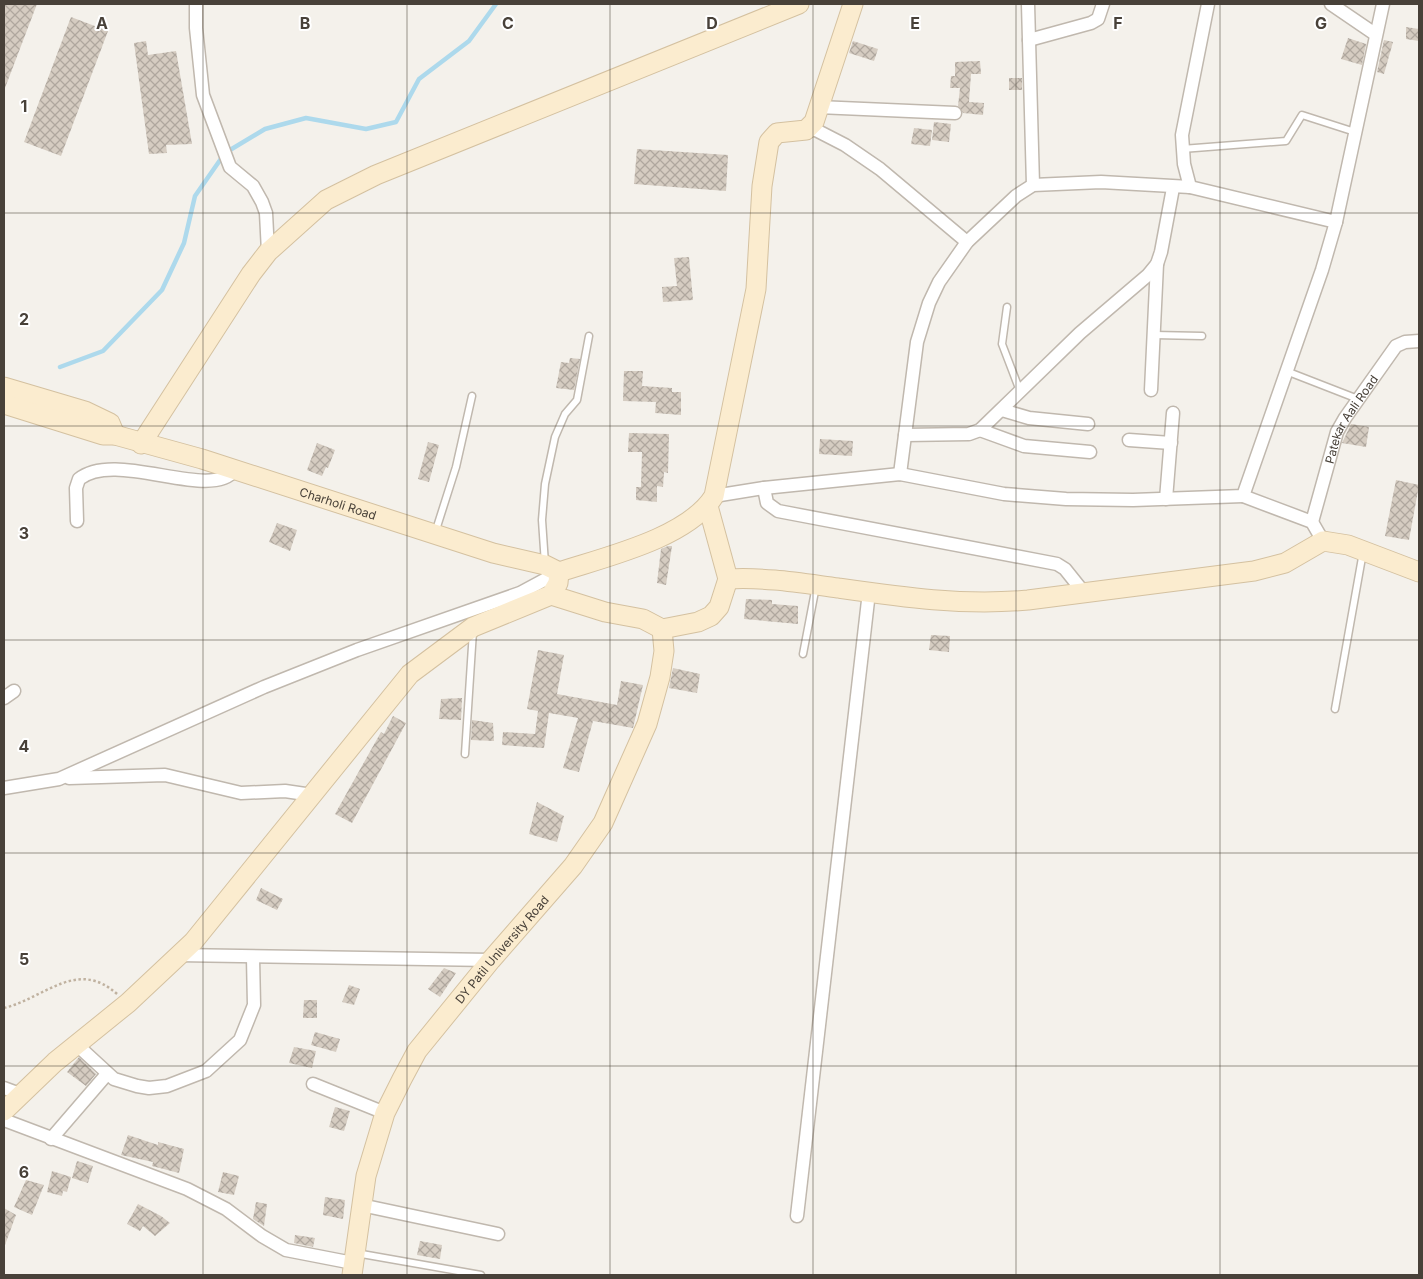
<svg xmlns="http://www.w3.org/2000/svg" width="1423" height="1279" font-family="Inter,sans-serif">
	<defs>
		<pattern id="building-cross-hatch" width="8" height="8" patternUnits="userSpaceOnUse" patternTransform="scale(1.25)"><rect width="8" height="8" fill="#d5ccc1"/><path d="M0 0l8 8M0 8l8-8" fill="none" stroke="#afa79e"/></pattern>
	</defs>
	<rect width="100%" height="100%" fill="#f4f1eb"/>
	<g fill="none" stroke-linecap="round" stroke-linejoin="round">
		<path stroke="#add9ec" stroke-width="4.5" d="M60,367L103,351L162,290L184,243L195,196L225,153L265,129L306,118L366,129L396,122L419,79L469,41L496,4"/>
	</g>
	<path fill="url(#building-cross-hatch)" d="M4,4H37L5,88H4Z
		M71,17L108,31L61,156L24,142Z
		M1406,27L1419,29V41L1406,39Z
		M1348,38L1366,44L1362,65L1341,59Z
		M1384,40L1393,42L1384,74L1377,72Z
		M146,41L148,55L176,51L192,144L166,145L167,153L149,154L134,43Z
		M853,41L878,49L874,61L849,53Z
		M980,61L981,74H971L969,102L984,103L983,115L963,113L958,106L960,88H950L951,76H955V62Z
		M1009,78H1022V90H1009Z
		M934,122L951,124L949,142L932,140Z
		M914,128L932,130L930,146L911,144Z
		M637,149L728,155L726,191L634,184Z
		M689,257L693,300L663,302L662,287L677,286L674,258Z
		M570,358L580,359L574,390L556,388L561,362L569,363Z
		M624,371H643L642,386L672,388V392H681V415L655,413L656,402L623,401Z
		M1351,424L1369,427L1366,447L1342,443Z
		M629,433L669,434L668,473L664,472L663,487L657,486V502L636,500V487H641L642,452H628Z
		M820,439L853,441L852,456L819,454Z
		M428,442L439,445L429,482L418,479Z
		M317,443L335,450L328,468L326,467L322,476L307,470Z
		M1396,480L1419,485L1409,540L1385,536Z
		M277,523L297,530L290,551L269,542Z
		M668,546H672L666,585L657,583L661,549Z
		M746,599L772,600V604L798,606V624L744,619Z
		M931,635L950,636L949,652L929,650Z
		M538,650L564,655L557,694L617,705L621,681L643,685L633,728L593,721L579,772L563,768L578,718L549,713L544,748L502,745L503,732L535,734L538,711L527,709Z
		M673,668L700,674L697,693L669,688Z
		M462,698L461,720L439,719L441,699Z
		M393,716L406,723L352,823L335,814L381,732L384,734Z
		M472,720L493,723L494,741L471,740Z
		M537,802L564,816L557,842L529,834Z
		M261,888L283,899L277,910L256,900Z
		M444,968L456,973L440,997L428,989Z
		M349,985L360,989L354,1005L342,1002Z
		M304,1000H317V1018H303Z
		M315,1032L340,1039L336,1052L311,1045Z
		M294,1047L316,1051L312,1068L289,1063Z
		M79,1057L96,1074L86,1086L67,1072Z
		M335,1107L350,1111L344,1131L329,1127Z
		M128,1135L158,1145V1142L184,1149L179,1173L152,1166L153,1162L121,1155Z
		M77,1161L93,1166L88,1183L72,1178Z
		M52,1171L71,1177L67,1192L63,1191L62,1196L47,1192Z
		M223,1172L239,1176L234,1195L218,1192Z
		M26,1180L44,1185L32,1215L14,1207Z
		M325,1197L345,1200L343,1219L323,1215Z
		M256,1202L267,1204L264,1226L253,1219Z
		M138,1204L161,1216L170,1223L155,1236L143,1226L140,1231L127,1224Z
		M4,1208L16,1215L5,1245H4Z
		M295,1235L315,1238L313,1247L294,1243Z
		M420,1241L442,1245L440,1259L417,1255Z"/>
	<g fill="none" stroke-linecap="round" stroke-linejoin="round">
		<defs>
			<path id="lane" d="M1182,149L1286,141L1302,115L1355,132
				M1007,307L1002,344L1020,391
				M1154,335L1202,336
				M1286,371L1358,399
				M435,533L456,467L472,396
				M545,564L542,520L545,484L555,437L565,414L577,400L589,336
				M803,654L816,586
				M1335,709L1363,552
				M465,754L473,631
				M356,1253L481,1275"/>
			<g id="street">
				<path d="M196,4V28L203,95L230,167L253,186L262,202L266,213L268,252"/>
				<path d="M1028,4L1033,185"/>
				<path d="M1331,4L1375,34"/>
				<path d="M1029,40L1091,23L1098,19L1103,4"/>
				<path d="M818,107L955,113"/>
				<path d="M810,127L845,145L880,169L967,242"/>
				<path d="M1190,187L1184,164L1182,135L1208,4"/>
				<path d="M1151,390L1157,264"/>
				<path d="M1002,410L1029,418L1088,424"/>
				<path d="M980,430L1024,446L1090,452"/>
				<path d="M905,435L969,434L980,430L1080,333L1148,275L1157,264L1161,252L1173,188"/>
				<path d="M1129,440L1171,443"/>
				<path d="M900,474L917,342L929,303L939,282L967,242L1016,196L1033,185L1101,182L1190,187L1336,222"/>
				<path d="M764,488L767,503L778,511L1057,564L1065,569L1085,594"/>
				<path d="M714,496L764,488L900,474L1004,494L1066,499L1133,500L1243,496L1322,270L1336,222L1383,4"/>
				<path d="M1243,496L1312,522L1323,541"/>
				<path d="M1166,499L1173,413"/>
				<path d="M77,521L76,488L79,479C116,449 210,502 235,470"/>
				<path id="s1" d="M1312,522L1337,432L1345,418L1396,346L1405,342L1419,341"/>
				<path d="M4,698L14,691"/>
				<path d="M69,778L165,775L241,793L285,791L312,795"/>
				<path d="M4,788L59,779L264,687L357,650L520,593L559,572"/>
				<path d="M178,955L491,960"/>
				<path d="M77,1045L114,1079L137,1086L149,1088L167,1086L206,1071L240,1040L254,1005L253,958"/>
				<path d="M313,1084L385,1113"/>
				<path d="M4,1088L20,1094"/>
				<path d="M4,1120L187,1189L226,1209L262,1236L286,1250L353,1263"/>
				<path d="M51,1139L107,1074"/>
				<path d="M361,1205L498,1234"/>
				<path d="M797,1216L869,592"/>
			</g>
			<g id="secondary">
				<path d="M4,387L85,411L110,423L115,435"/>
				<path id="s2" d="M4,404L103,435H115L202,459L493,553L545,565L559,572"/>
				<path d="M141,444L251,274L268,252L326,200L376,175L799,4"/>
				<path d="M708,506L728,579C766,577 800,583 838,588C901,597 963,606 1028,600L1254,571L1285,563L1323,541L1348,545L1419,572"/>
				<path d="M559,572C605,557 688,538 714,496L756,289L762,186L769,142L777,133L806,130L814,122L853,4"/>
				<path d="M551,595L605,612L643,619L662,629L698,622L711,616L719,607L728,579"/>
				<path d="M4,1111L55,1062L128,1003L193,942L410,674L473,627L551,595L558,583L559,572"/>
				<path id="s3" d="M352,1275L366,1176L385,1113L402,1079L417,1051L491,960L573,866L603,823L647,724L660,677L664,651L662,629"/>
			</g>
		</defs>
		<use href="#lane" stroke="#c0b8ae" stroke-width="9"/>
		<use href="#street" stroke="#c0b8ae" stroke-width="15"/>
		<use href="#secondary" stroke="#d4c1a0" stroke-width="21"/>
		<path stroke="#c0b2a0" stroke-width="2.5" stroke-dasharray="2.5 2.5" stroke-linecap="butt" d="M4,1008C45,998 77,958 117,994"/>
		<use href="#lane" stroke="#fff" stroke-width="6"/>
		<use href="#street" stroke="#fff" stroke-width="12"/>
		<use href="#secondary" stroke="#fbeccf" stroke-width="19"/>
	</g>
	<path fill="none" stroke="#484139" stroke-width="1" stroke-opacity="0.55" d="M203,4V1275M407,4V1275M610,4V1275M813,4V1275M1016,4V1275M1220,4V1275M4,213H1419M4,426H1419M4,640H1419M4,853H1419M4,1066H1419"/>
	<g text-anchor="middle" dominant-baseline="central" stroke-width="4" stroke-linejoin="round" paint-order="stroke">
		<g font-size="12" fill="#484139" stroke="#fff">
			<text stroke="none"><textPath href="#s1" startOffset="111">Patekar Aali Road</textPath></text>
			<text stroke="none"><textPath href="#s2" startOffset="349">Charholi Road</textPath></text>
			<text stroke="none"><textPath href="#s3" startOffset="368">DY Patil University Road</textPath></text>
		</g>
	</g>
	<g font-size="16" text-anchor="middle" font-weight="bold" fill="#484139" stroke="#fff" stroke-width="4" stroke-linejoin="round" paint-order="stroke">
		<text x="102" y="29">A</text>
		<text x="305" y="29">B</text>
		<text x="508" y="29">C</text>
		<text x="712" y="29">D</text>
		<text x="915" y="29">E</text>
		<text x="1118" y="29">F</text>
		<text x="1321" y="29">G</text>
		<text x="24" y="112">1</text>
		<text x="24" y="325">2</text>
		<text x="24" y="539">3</text>
		<text x="24" y="752">4</text>
		<text x="24" y="965">5</text>
		<text x="24" y="1178">6</text>
	</g>
	<rect width="1423" height="1279" fill="none" stroke="#484139" stroke-width="10"/>
</svg>
